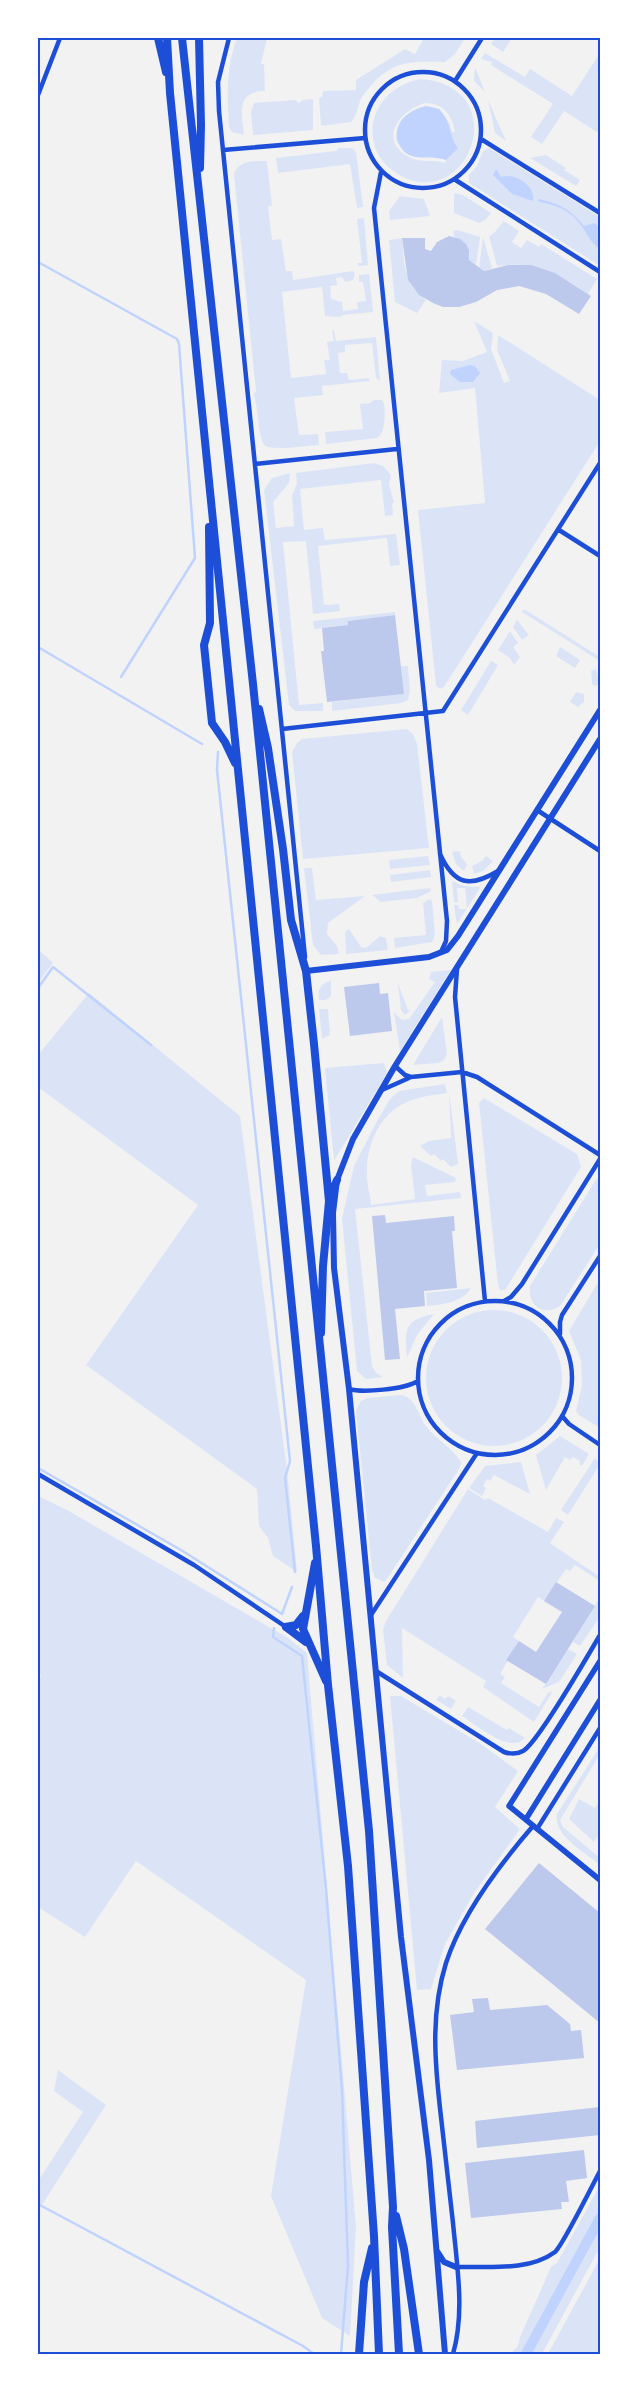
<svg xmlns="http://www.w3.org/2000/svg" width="638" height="2392" font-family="Commissioner,sans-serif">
	<rect width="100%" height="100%" fill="#f2f2f2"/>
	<path fill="#dbe4f7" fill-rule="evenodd" d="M237,38H267L261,64H264L265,91C235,91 242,114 244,135L232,132L229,127C227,96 226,67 237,38Z
		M424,38H465L455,54L445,62C405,61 390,61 364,94C357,102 359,115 351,122L321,126L319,98L322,97L323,91L356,90V80L405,49L415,54Z
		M495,38H512L503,52L491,44Z
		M485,53L525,77L530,69L572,96L600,53V134L564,111L542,144L531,137L553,104L491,65L492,62L481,59Z
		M475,67L485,92L474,81Z
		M420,79C512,85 473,207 405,178C393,172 383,164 377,152C362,117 386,86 420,79ZM425,103C443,103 452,115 455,132H452L449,122L439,109C417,100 397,118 396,140C412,167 424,151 446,160L445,163C434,159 421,163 411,158C377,142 398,111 425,103Z
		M313,99V130L253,135L251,112L254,103L295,100L299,103L303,100Z
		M488,100L506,141L495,133Z
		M339,148H352L356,152L363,207L357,208L350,164L278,173L276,158L336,151Z
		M489,148L600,217V266L469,183V175L477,166L483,151Z
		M546,155L566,168L564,170L580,180L576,186L530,158Z
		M267,161L272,206H268L272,240L281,239L286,271H292L293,280L353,271L355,274L353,280L345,282L342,277L336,278L337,285L330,286L331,299L342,302L343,311L358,309L357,302L366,301L363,282H359V275L369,274L373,312L343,315L339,317L325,316L322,287L282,292L291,378L326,374L324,360H330L327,342L334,341L332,331H334L336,341L376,337L380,381L376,378L372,343L345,345V352L338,353L340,373H347L349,380L369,378L370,381L322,386L323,395L294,398L299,435L318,434L319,445C301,446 285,450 267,447C256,441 260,408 253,394L256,392L234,174C239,160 254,161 267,161Z
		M454,193L463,195L491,213L485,220L479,223L454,213Z
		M400,196L424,199L430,216L390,220L389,211Z
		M364,218L368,265L358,266L357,263H362L357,219Z
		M504,221L519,231L512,242L521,248L527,240L539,247L541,244L597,279L588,294C556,273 536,261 497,266L489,236L494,233Z
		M457,230L480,237L476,265L469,260C472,248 464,241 454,237L453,231Z
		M483,237L492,268L484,271L479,267Z
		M402,238C404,263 404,284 426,300L417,313L395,302L389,240Z
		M474,321L493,333L491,349L504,383L510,381L497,350L498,335L600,400V441L444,687L440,689L436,686L418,510L485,503L475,388L439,393L442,360L463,361L487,352Z
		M374,400H382L384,403C385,413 386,433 377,438L326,444L325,432L363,429L360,404L370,403Z
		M374,463L383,466L391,475L389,485L394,503H392L393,515L385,516L381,480L300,489L304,530L323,528L325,540L396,534L400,565L390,566L387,538L318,546L324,605L339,604L340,611L313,614L306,541L283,542L299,705L323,703V711H295L289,705L264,490L272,478L290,473L289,483L273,502L276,528L294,526L292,495L297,484L296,473Z
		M524,609L600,657V661L522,612Z
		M395,612V615L348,621V625L314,629L313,621Z
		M517,620L529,635L522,640L513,627Z
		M510,631L518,643L513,647L520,657L514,665L510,658L498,650Z
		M560,647L580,660L575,668L556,656Z
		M491,661L498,665L468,715L461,710Z
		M401,666H408L410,692L408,700L401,703L332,711V702L403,694Z
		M596,669L599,679L598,685L595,686L592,684L591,671Z
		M576,692L584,694V702L578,707L570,702Z
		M407,729L413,734L417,744L429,848L303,859L292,752L297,743L302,739Z
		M460,851L461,857L467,864L464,871L456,864L452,852Z
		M428,856L430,865L390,869L389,860Z
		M486,856L493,861L483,871L474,874L472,866L482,861Z
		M304,868H312L316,900L365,896L328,923L327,934L337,946L339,954L321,955L313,945Z
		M430,870L431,877L391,882L390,875Z
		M452,881L464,886L480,887V888L457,924L454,905H458L459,909H467L465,888H457L458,902H454Z
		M430,888L431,891L417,898L381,902L372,895Z
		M429,899L432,901L435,935L432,942L395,948L394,938L426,935L423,903Z
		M349,929L361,947L366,948L380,936L386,938L388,950L346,954L345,932Z
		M38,949L53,963L38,983Z
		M451,970L400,1051L394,1012L402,1020L409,1019L435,982L429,979L431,972Z
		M331,981V996L326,1000H319C317,990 320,983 331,981Z
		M398,983L408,1010H411L405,1015L401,1010Z
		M89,993L240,1116L287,1470L297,1572L273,1556L268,1538L259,1526L257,1489L86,1365L198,1205L38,1087V1055Z
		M319,1009H328L330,1035L322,1039Z
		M442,1017L447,1054L444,1060L438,1063L413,1065Z
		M384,1063L387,1073L334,1161L325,1068Z
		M445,1084L447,1093C435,1095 423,1096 412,1100C383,1109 367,1141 367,1170C366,1182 370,1193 371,1205L415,1199L411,1165L413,1157L456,1178L455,1182L425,1185L427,1196L460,1192L461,1198L355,1209L372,1366L376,1373L383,1377L366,1379L357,1371L342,1219L354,1166L377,1121L390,1099L399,1091Z
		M449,1091L458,1164L451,1167L443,1159L441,1161L434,1154L431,1156L420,1146L429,1141L451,1138Z
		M484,1098L577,1154L581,1167L505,1290H500L498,1285L479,1103Z
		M600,1176V1244L560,1306C544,1317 527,1306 530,1286L595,1181Z
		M600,1279V1428L579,1415L576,1411L582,1385L581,1360L569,1331Z
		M471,1288C464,1302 441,1305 427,1306L426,1293Z
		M426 1378a68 68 0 1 1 136 0a68 68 0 1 1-136 0Z
		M434,1314L417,1335L407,1358C405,1330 403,1320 434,1314Z
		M402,1395C416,1399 418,1414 425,1425C436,1440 452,1447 461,1462L459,1469L385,1582L375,1578L372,1570L356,1410L361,1401L367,1398Z
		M560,1436L589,1454L582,1466L579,1464L580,1461L573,1457L570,1460L565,1457L546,1490L536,1455Z
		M595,1458L600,1464L568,1515L561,1510Z
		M521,1462L530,1494L494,1475L490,1481L487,1479L483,1486L486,1488L482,1496L469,1488L485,1466Z
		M468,1489L485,1500L488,1498L548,1532L556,1518L564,1522L550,1543L600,1577V1581L575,1565L570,1571L566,1569L544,1601L538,1597L513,1637L519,1641L500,1674L505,1677L501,1683L539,1707L548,1693L553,1691L534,1722L483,1687L486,1681L402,1628L403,1678L387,1665L383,1629L386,1621Z
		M38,1496L67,1510L288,1638L307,1653L356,2227L350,2336L322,2318L271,2196L306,1980L136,1861L85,1937L38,1907V1684L41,1676L38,1674Z
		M598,1600L599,1618L580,1646L573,1642Z
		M568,1649L577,1654L559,1682L542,1689Z
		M440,1695L445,1699L448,1696L456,1701L451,1709L436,1700Z
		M390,1696H401L481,1744L518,1771L495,1807L520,1829L474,1893L445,1944L431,1989L417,1990Z
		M468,1707L507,1730L509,1728L525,1738C510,1755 477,1725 462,1716Z
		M599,1748L600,1754L560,1820L563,1827L600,1858V1865C585,1852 553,1836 557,1814Z
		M579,1799L595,1808L600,1799V1839L597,1837L594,1842L569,1819Z
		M58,2070L106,2105L42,2205L38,2202V2181L83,2112L54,2091Z
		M600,2185V2247L542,2354H510L518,2346L520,2337L551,2267L557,2263Z
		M600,2258V2354H548Z"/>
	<path fill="#bfd3fe" d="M426,106L439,109C452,122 448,135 458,148L446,160C430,154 410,164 400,146C396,139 396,134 398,127C402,115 415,109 426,106Z
		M496,169L501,177C515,172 536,186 533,201L512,194L493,175Z
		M538,199C559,203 571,210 584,226L594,223L600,227V249C591,243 589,237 583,228C572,211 557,205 539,202Z
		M470,365L475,366L480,373L473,382H460L450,374L451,370Z"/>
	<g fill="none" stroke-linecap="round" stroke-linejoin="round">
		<path stroke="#bfd3fe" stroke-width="2.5" d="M38,262L177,339L179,344L195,558L121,677
			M38,647L202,744
			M218,752L217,770L290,1461L285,1478L295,1572
			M38,988L53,967L151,1045
			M38,1468L181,1550L282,1614L292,1587
			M274,1628L273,1637L302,1656L326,1889L342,2090L348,2266L341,2354
			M38,2204L303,2346L314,2354"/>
		<path stroke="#bfd3fe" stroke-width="10" d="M526,2354L600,2218"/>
	</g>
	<path fill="#bdc9ec" d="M449,236L460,239L466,244L469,250V260L484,271L508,265H531L555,273L591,296L579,314L546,294L519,286L497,290L476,302L459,307H443L433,303L419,295L408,280L402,238H425V249L431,251L437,242Z
		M395,615L404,694L327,702L321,651H324L322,628L348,625V621Z
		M379,983L380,994L388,993L392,1031L350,1036L344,987Z
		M385,1215L386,1223L454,1216L455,1231H452L457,1288L424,1291L425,1306L395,1309L400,1359L385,1360L372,1216Z
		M556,1582L595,1606L546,1684L506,1660L519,1641L536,1652L562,1612L544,1601Z
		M539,1863L600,1913V2023L485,1929Z
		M488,1998L490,2010L547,2005L570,2024L571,2031L581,2030L584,2058L457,2070L450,2015L474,2012L472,1999Z
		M600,2107V2135L477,2148L475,2121Z
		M584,2150L587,2178L566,2181L569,2202H561L562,2209L471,2218L465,2163Z"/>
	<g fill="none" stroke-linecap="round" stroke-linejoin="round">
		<path stroke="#1d4ed8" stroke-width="4.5" d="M229,38L218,82L219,111L305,957
			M365 130a58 58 0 1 1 116 0a58 58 0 1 1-116 0Z
			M455,81L482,38
			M38,95L60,38
			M481,139L600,213
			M223,150L365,138
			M381,172L374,208L447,921L446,941L441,952
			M454,179L600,272
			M255,464L397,449
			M559,530L600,556
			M282,729L443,711L600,463
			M537,810L600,851
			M440,854C454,885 470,888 498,871
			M457,969L455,997L485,1301
			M395,1066L405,1075L411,1077L462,1072L477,1077L600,1155
			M382,1090L409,1078
			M418 1378a77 77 0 1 1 154 0a77 77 0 1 1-154 0Z
			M504,1301L511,1297L522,1284L600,1159
			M560,1334V1322L562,1315L600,1256
			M349,1389C363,1393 404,1389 416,1382
			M562,1416L569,1424L600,1445
			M38,1474L194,1565L286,1627
			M371,1615L477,1453
			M376,1671L504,1752C510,1754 516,1755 523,1751C538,1743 588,1655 600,1635
			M537,1829L600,1728
			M456,2267C487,2266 528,2272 555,2252C563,2245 593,2184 600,2171
			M453,2354C465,2312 457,2266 453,2223C449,2188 445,2152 441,2117C435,2065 430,2014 446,1963C461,1916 501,1863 533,1826"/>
		<path stroke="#1d4ed8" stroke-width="5.5" d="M600,1661L509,1806L600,1880
			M526,1819L600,1700"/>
		<path stroke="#1d4ed8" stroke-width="6" d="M306,971L429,957L447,950L458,936L600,710
			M437,2251L444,2262L456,2267
			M445,2354L429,2160L401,1937L349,1389L334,1268L333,1213L337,1180L353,1139L395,1066L600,739"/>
		<path stroke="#1d4ed8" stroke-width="8" d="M158,38L166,72
			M167,38L170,93L316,1546L328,1685L348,1866L374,2236L379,2354
			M182,38L253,684L369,1831L393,2207L392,2227L399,2354
			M199,38L201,125L200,168
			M209,527L210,623L204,645L212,723L225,742L235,763
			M259,709L268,748L283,849L291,920L306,971L314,1044L329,1201L323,1266L321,1333
			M329,1199L337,1180
			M315,1563L303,1629L326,1681
			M286,1627L296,1625L303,1616
			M286,1627L306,1642
			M396,2216L404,2249L419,2354
			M359,2354L364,2282L372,2248"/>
	</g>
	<rect width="638" height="2392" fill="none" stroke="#ffffff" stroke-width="78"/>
	<rect x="39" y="39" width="560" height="2314" fill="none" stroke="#1d4ed8" stroke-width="2"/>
</svg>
